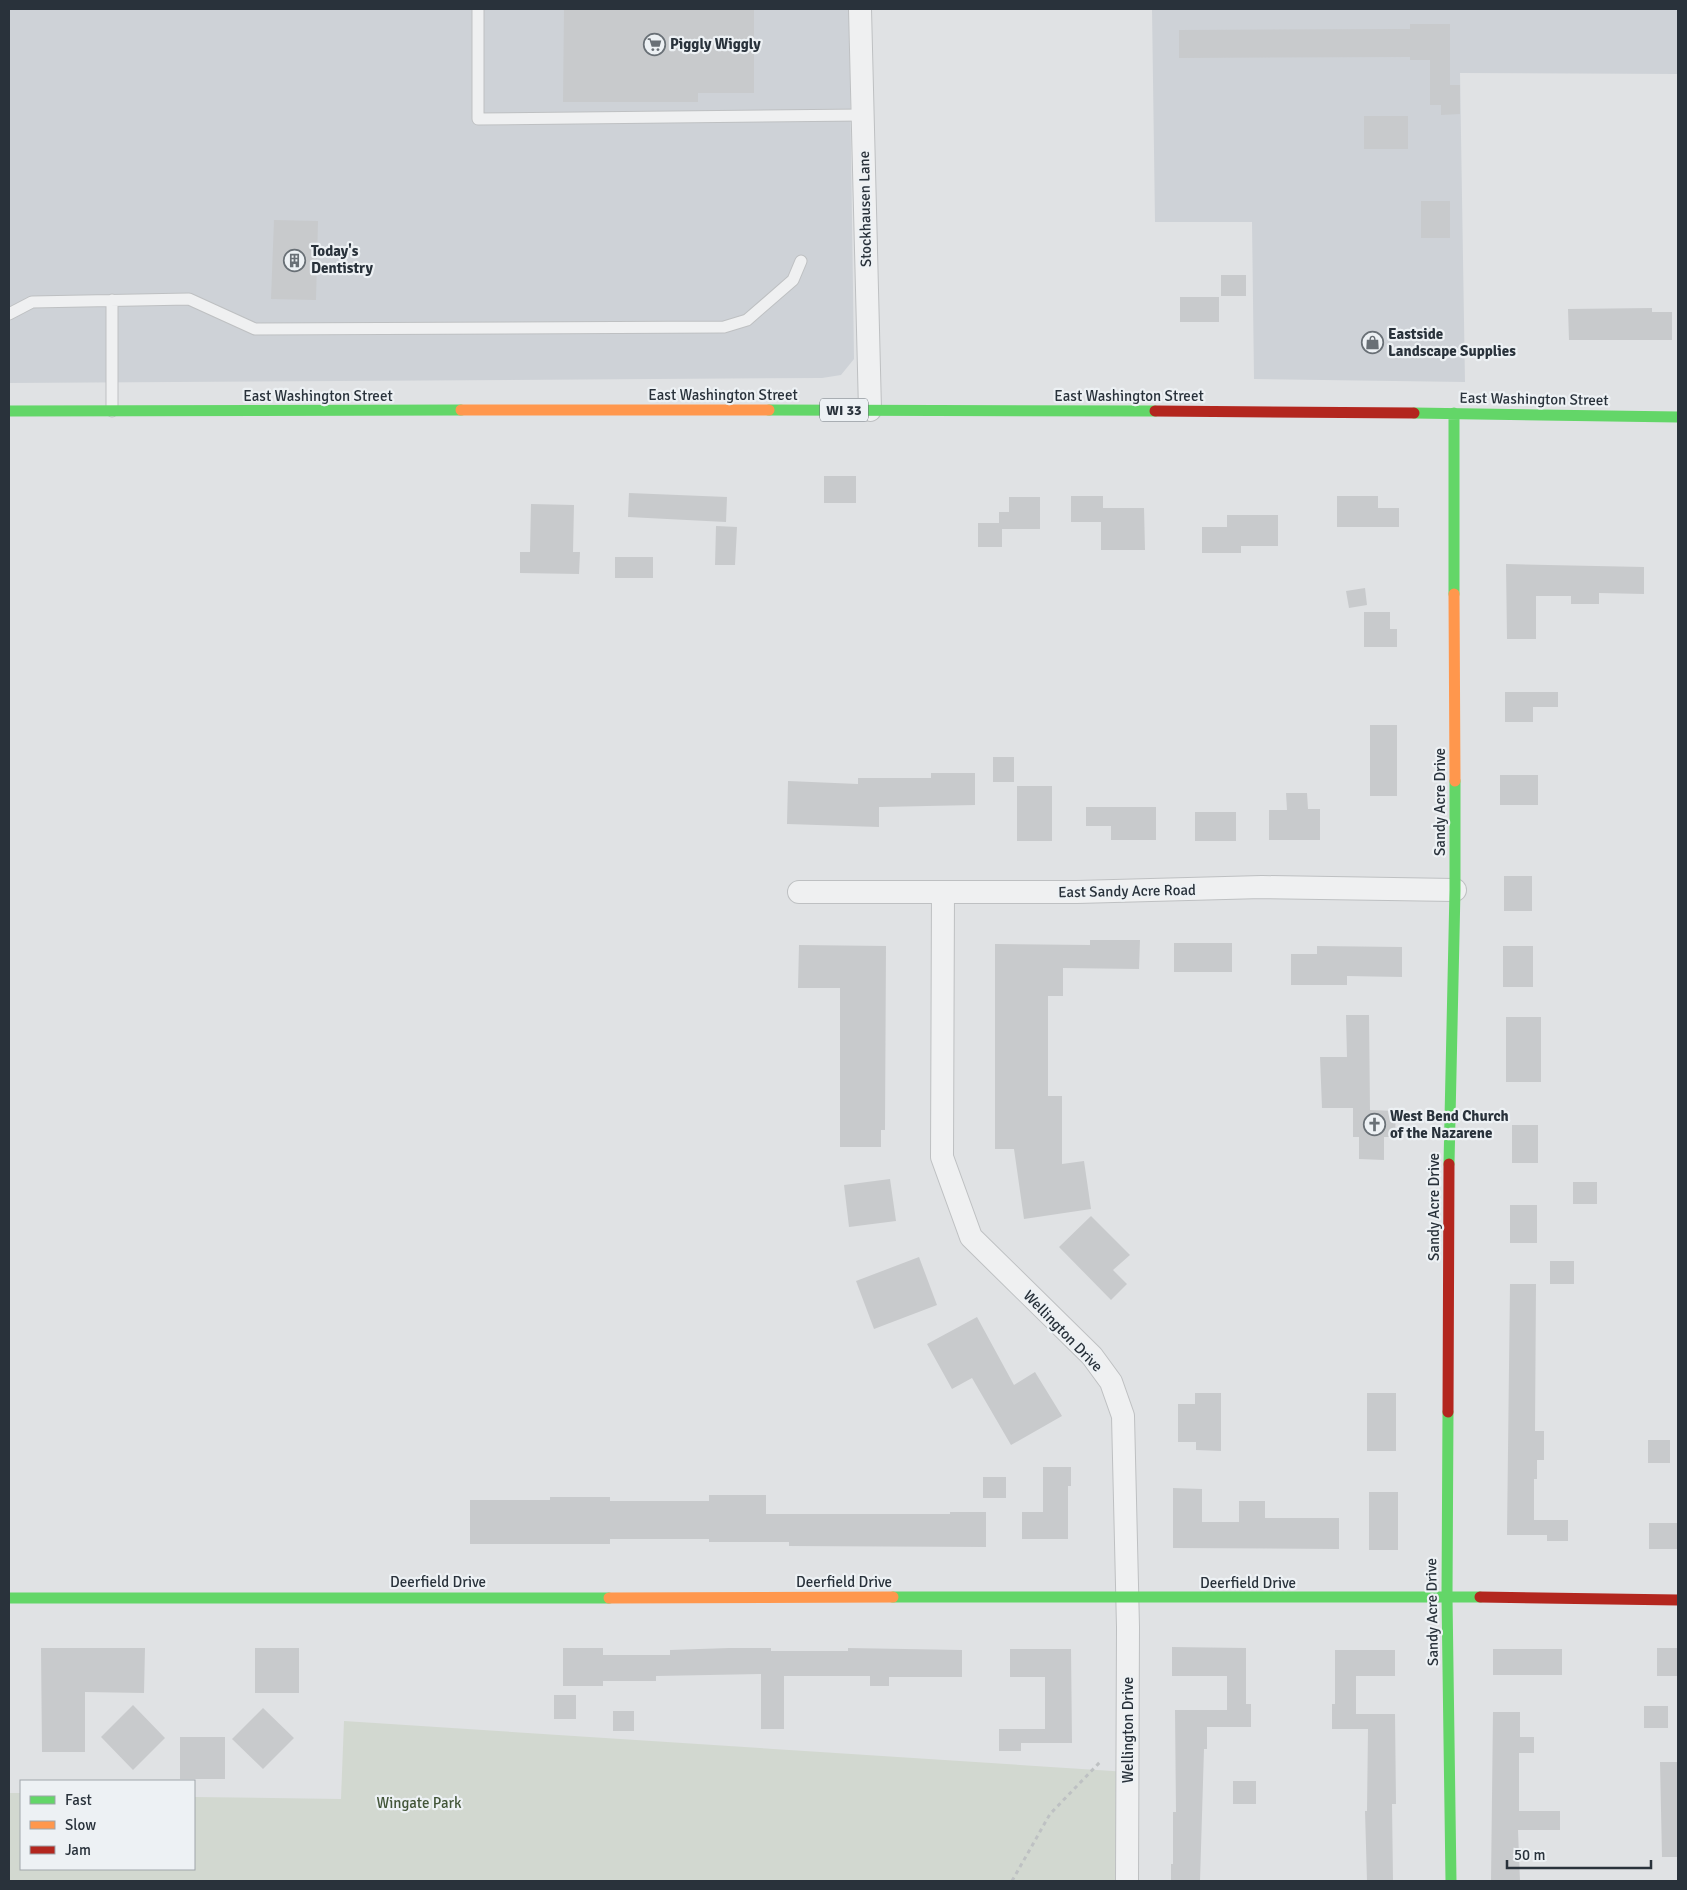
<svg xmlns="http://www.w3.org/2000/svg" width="1687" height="1890" font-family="Signika,sans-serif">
	<rect width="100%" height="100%" fill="#e0e2e4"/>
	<path fill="#ced2d7" d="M9,9H849L854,359L841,375L822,378L9,383Z
		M1152,9H1678V74L1460,73L1465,382L1254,379L1252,222H1155Z"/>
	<path fill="#d2d8d0" d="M344,1721L1128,1772L1131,1881H9V1793H21V1869H194V1797L341,1799Z"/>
	<path fill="#c8cacc" d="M564,9H754V93H698V102H563Z
		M1410,24H1450V85H1460V114L1441,115V105H1430V60H1410V57L1179,58V30L1410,29Z
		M1364,116H1408V149H1364Z
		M1421,201H1450V238H1421Z
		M274,220L318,221L316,300L271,299Z
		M1221,275H1246V296H1221Z
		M1180,297H1219V322H1180Z
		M1652,308V312H1672V340H1569L1568,309Z
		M824,476H856V503H824Z
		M629,493L727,497L726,522L628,517Z
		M1071,496H1103V508H1144L1145,550H1101V522H1071Z
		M1337,496H1378V508H1399V527H1337Z
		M1009,497H1040V529H1002V547H978V523H999V512H1009Z
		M531,504L574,505L573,552H580L579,574L520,573V552H530Z
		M1227,515H1278V546H1241V553H1202V527H1227Z
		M716,526L737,527L735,565H715Z
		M615,557H653V578H615Z
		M1506,564L1644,567V594L1599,593V604H1571V596H1536V639H1507Z
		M1365,588L1367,605L1349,608L1346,591Z
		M1364,612H1390V629H1397V647H1364Z
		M1505,692H1558V707H1533V722H1505Z
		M1370,725H1397V796H1370Z
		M993,757H1014V782H993Z
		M931,773H975V805L879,807V827L787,824L788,781L858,784V778H931Z
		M1500,775H1538V805H1500Z
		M1017,786H1052V841H1017Z
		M1286,793H1307L1308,809H1320V840H1269V810H1287Z
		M1086,807H1156V840H1111V826H1086Z
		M1195,812H1236V841H1195Z
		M1504,876H1532V911H1504Z
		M1090,940H1140L1139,969L1063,968V996H1048V1096H1062V1164L1084,1161L1091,1209L1024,1219L1014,1149H995V944L1090,945Z
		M1174,943H1232V972H1174Z
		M799,945L886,946L885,1130H881V1147H840V988H798Z
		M1317,946L1402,947V977L1347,976V985H1291V954H1317Z
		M1503,946H1533V987H1503Z
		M1346,1015H1369L1370,1110L1396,1111L1395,1137H1384V1160L1359,1159V1137H1353V1108H1322L1320,1057H1347Z
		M1506,1017H1541V1082H1506Z
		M1512,1125H1538V1163H1512Z
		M890,1179L896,1221L849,1227L844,1185Z
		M1573,1182H1597V1204H1573Z
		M1510,1205H1537V1243H1510Z
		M1091,1216L1130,1255L1113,1270L1127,1284L1111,1300L1059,1247Z
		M919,1257L937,1305L874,1329L856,1281Z
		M1550,1261H1574V1284H1550Z
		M1510,1284H1536L1535,1431H1544V1460H1537V1479H1534V1520H1568V1541H1547V1535H1507Z
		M977,1317L1014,1385L1035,1372L1062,1416L1011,1445L972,1378L952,1389L927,1344Z
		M1195,1393H1221V1451L1196,1450V1442H1178V1404H1195Z
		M1367,1393H1396V1451H1367Z
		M1648,1440H1670V1463H1648Z
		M1043,1467H1071V1486H1068V1539H1022V1512H1043Z
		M983,1477H1006V1498H983Z
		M1173,1488L1202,1489V1522H1239V1501H1265V1518H1339V1549L1173,1548Z
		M1369,1492H1398V1550H1369Z
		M709,1495H766V1514H950V1512H986V1547L789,1546V1542H709V1539H610V1544H470V1500H550V1497H610V1501H709Z
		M1649,1523H1678V1549H1649Z
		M1172,1647L1246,1648V1704H1251V1727H1207V1749H1204L1200,1881H1171V1864H1173V1812H1176L1175,1710H1227V1676H1172Z
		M41,1648H145L144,1693L85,1692V1752H42Z
		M255,1648H299V1693H255Z
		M563,1648H603V1655H670V1650L729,1648H771V1651H848V1648L962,1650V1677H889V1686H870V1676H784V1729H761V1674L656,1676V1681H603V1686H563Z
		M1657,1648H1678V1676H1657Z
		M1010,1649H1071L1072,1743H1021V1751H999V1729H1045V1677H1010Z
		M1493,1649H1562V1675H1493Z
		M1335,1650H1395V1676H1356V1714H1395L1396,1804H1392L1393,1881H1367L1365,1811H1367L1368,1729H1332V1704H1335Z
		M554,1695H576V1719H554Z
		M133,1705L165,1738L133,1770L101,1737Z
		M1644,1706H1668V1728H1644Z
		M263,1708L294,1738L263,1769L232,1739Z
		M613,1711H634V1731H613Z
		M1493,1712H1520V1737H1534V1753H1519V1811H1560V1830H1518L1520,1881H1491Z
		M180,1737H225V1779H180Z
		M1660,1762H1678V1857H1662Z
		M1233,1781H1256V1804H1233Z"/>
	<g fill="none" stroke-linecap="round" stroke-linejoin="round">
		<defs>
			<path id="lane" d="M478,9V119L863,115
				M112,300V411
				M9,314L32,302L189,299L255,329L724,327L747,320L793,280L801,261"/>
			<path id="street" d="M860,9L870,410
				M799,892H1077L1262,887L1455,890
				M943,892L942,1157L971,1237L1092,1356L1111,1382L1123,1416L1128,1627L1127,1881"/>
		</defs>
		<use href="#lane" stroke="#bec0c2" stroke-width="13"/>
		<use href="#street" stroke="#bec0c2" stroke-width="24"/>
		<path stroke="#bec1c3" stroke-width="3" stroke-dasharray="4 4" stroke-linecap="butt" d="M1012,1881L1050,1814L1101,1761"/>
		<use href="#lane" stroke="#eff0f1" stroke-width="11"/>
		<use href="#street" stroke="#eff0f1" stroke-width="22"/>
		<path stroke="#63d668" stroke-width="11" d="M769,410L1155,411
			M9,411L461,410
			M1414,413L1678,417
			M1454,413V594
			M1449,1164L1455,890V781
			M1448,1412L1447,1597L1451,1881
			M893,1597H1480
			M9,1598H609"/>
		<path stroke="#ff974d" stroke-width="11" d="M461,410H769
			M1454,594L1455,781
			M609,1598L893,1597"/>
		<path stroke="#b3261e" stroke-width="11" d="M1155,411L1414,413
			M1448,1412L1449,1164
			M1480,1597L1678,1600"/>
	</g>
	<defs>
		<symbol id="supermarket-ring" viewBox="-11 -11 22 22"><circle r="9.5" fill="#edf1f4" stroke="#697076" stroke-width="1.5"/><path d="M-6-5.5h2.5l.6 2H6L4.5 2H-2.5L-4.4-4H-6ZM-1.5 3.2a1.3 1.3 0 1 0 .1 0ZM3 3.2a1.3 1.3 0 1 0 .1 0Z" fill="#697076"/></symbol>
		<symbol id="building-ring" viewBox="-11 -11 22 22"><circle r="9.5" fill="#edf1f4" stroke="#697076" stroke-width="1.5"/><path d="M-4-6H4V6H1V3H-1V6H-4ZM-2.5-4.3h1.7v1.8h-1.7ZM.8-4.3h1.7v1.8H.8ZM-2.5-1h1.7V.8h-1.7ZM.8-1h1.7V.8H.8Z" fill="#697076"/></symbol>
		<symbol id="shop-ring" viewBox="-11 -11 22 22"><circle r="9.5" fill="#edf1f4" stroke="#697076" stroke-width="1.5"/><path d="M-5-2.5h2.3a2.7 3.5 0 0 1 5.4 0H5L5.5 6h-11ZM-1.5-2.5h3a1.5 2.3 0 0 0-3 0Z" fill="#697076"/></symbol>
		<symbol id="church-ring" viewBox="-11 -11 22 22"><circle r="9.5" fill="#edf1f4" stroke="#697076" stroke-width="1.5"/><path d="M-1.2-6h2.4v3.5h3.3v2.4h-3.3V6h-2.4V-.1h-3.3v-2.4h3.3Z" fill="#697076"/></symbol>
	</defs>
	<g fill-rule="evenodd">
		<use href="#supermarket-ring" x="642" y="32" width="25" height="25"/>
		<use href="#building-ring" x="282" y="248" width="25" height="25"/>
		<use href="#shop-ring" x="1360" y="330" width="25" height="25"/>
		<use href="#church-ring" x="1362" y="1112" width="25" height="25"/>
	</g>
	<g text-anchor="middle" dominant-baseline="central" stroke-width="4.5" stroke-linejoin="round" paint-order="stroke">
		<rect fill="#edf1f4" stroke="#646b72" stroke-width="1" x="820" y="398.5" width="48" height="23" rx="4"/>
		<g font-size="14" font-weight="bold" fill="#29323b">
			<text x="844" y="410">WI 33</text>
		</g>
		<g font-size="15" font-weight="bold" fill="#29323b" stroke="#edf1f4" text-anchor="start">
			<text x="670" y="44">Piggly Wiggly</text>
			<text x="311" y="251">Today's<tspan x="311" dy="17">Dentistry</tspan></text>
			<text x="1388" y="334">Eastside<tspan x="1388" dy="17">Landscape Supplies</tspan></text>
			<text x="1390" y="1116">West Bend Church<tspan x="1390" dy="17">of the Nazarene</tspan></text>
		</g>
		<g font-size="15" fill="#29323b" stroke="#edf1f4">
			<text transform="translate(865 209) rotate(-91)">Stockhausen Lane</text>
			<text x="723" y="395">East Washington Street</text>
			<text x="318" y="396">East Washington Street</text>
			<text x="1129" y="396">East Washington Street</text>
			<text transform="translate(1534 399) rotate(1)">East Washington Street</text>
			<text transform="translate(1440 802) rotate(-90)">Sandy Acre Drive</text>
			<text transform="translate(1127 891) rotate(-1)">East Sandy Acre Road</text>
			<text transform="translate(1434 1207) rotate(-90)">Sandy Acre Drive</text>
			<text transform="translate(1063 1331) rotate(46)">Wellington Drive</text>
			<text x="438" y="1582">Deerfield Drive</text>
			<text x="844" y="1582">Deerfield Drive</text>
			<text x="1248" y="1583">Deerfield Drive</text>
			<text transform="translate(1432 1612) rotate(-91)">Sandy Acre Drive</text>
			<text transform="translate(1128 1730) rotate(-90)">Wellington Drive</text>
		</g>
		<g font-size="15" fill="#425538" stroke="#edf1f4">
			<text x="419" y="1803">Wingate Park</text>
		</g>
	</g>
	<rect width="1687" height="1890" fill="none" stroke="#29323b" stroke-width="20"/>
	<rect x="20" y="1780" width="175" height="90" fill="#edf1f4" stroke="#9fa5aa"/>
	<rect x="30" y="1796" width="25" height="8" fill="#63d668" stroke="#9fa5aa"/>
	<text x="65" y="1805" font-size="15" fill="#29323b">Fast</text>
	<rect x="30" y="1821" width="25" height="8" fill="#ff974d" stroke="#9fa5aa"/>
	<text x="65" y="1830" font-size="15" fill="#29323b">Slow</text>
	<rect x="30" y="1846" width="25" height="8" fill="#b3261e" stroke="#9fa5aa"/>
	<text x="65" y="1855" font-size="15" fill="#29323b">Jam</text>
	<path d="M1507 1860v8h144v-8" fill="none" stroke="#29323b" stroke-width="2.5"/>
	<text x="1514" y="1860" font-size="15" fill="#29323b" stroke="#edf1f4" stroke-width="4" paint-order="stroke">50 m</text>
</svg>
